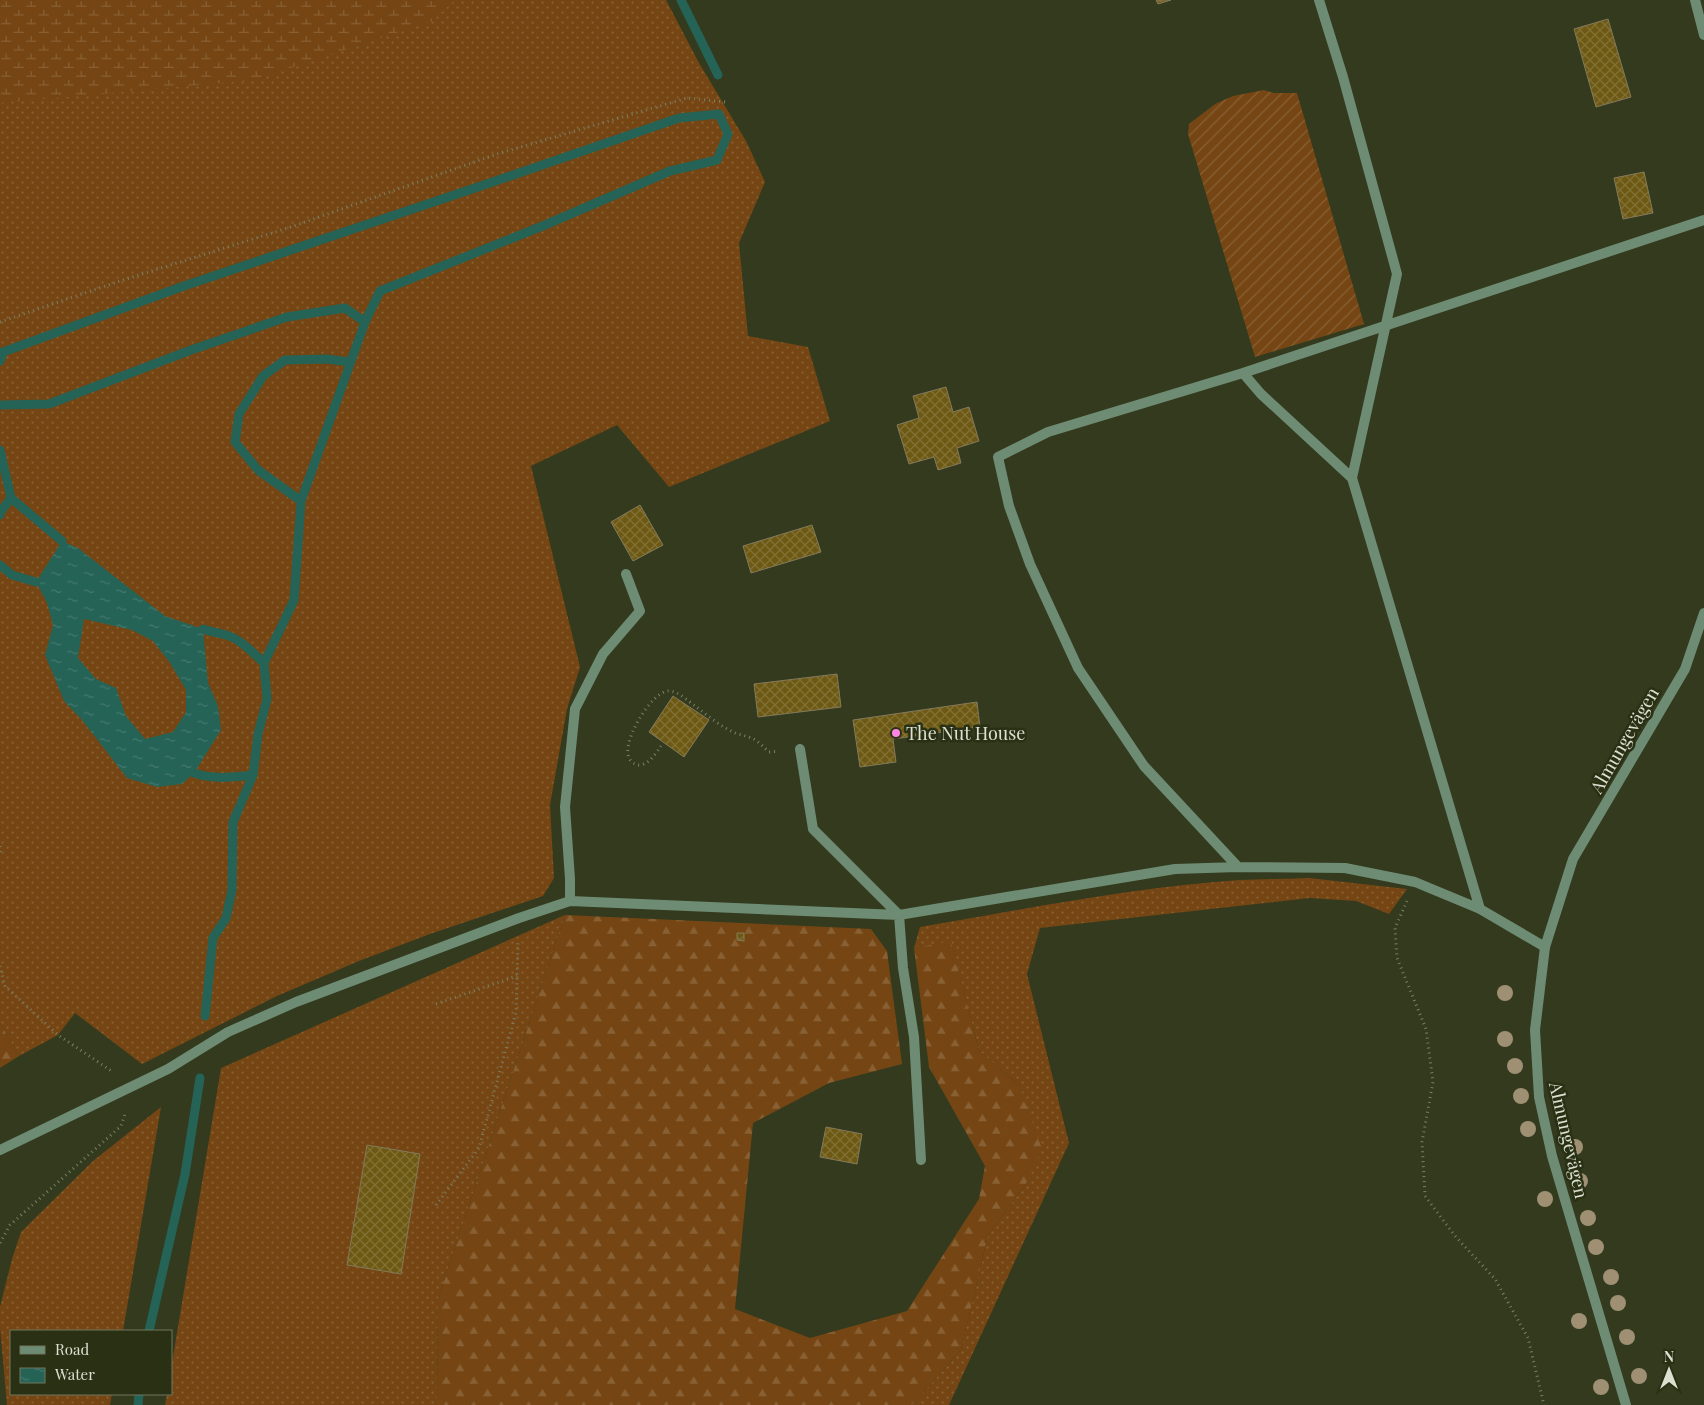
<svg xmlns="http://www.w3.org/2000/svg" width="1704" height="1405" font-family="'Playfair Display',serif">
	<defs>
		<pattern id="grass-dots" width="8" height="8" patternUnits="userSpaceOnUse" patternTransform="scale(1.25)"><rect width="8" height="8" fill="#754613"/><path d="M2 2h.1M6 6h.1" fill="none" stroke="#886034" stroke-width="1.8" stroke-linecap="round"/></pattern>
		<pattern id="forest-firs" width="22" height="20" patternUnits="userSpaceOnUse" patternTransform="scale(1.25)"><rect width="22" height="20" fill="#754613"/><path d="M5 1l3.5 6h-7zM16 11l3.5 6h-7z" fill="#886034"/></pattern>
		<pattern id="wetland-marsh" width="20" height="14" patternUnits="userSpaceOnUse" patternTransform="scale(1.25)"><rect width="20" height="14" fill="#754613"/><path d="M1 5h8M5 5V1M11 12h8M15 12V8" fill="none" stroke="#886034"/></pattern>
		<pattern id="garden-furrows" width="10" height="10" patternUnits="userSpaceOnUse" patternTransform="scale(1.25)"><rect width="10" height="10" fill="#754613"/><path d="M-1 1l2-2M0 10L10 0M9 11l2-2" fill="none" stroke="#886034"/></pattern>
		<pattern id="water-ripples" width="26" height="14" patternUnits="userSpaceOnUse" patternTransform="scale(1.25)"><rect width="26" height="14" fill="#256357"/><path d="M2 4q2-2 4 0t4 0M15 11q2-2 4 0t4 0" fill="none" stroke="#44796e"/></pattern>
		<pattern id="building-cross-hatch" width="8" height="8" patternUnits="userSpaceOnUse" patternTransform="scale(1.25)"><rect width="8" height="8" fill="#6d5914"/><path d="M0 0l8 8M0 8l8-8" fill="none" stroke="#817135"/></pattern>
	</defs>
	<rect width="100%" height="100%" fill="#333a1e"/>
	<path fill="url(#grass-dots)" d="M0,0H666L699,63L746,141L765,182L739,243L748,336L808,347L830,421L669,487L617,425L531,466L580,667L567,709L550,805L554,878L543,896L430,934L359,961L277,996L142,1064L75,1013L58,1035L19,1056L0,1023Z
		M1309,878L1407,889L1389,914L1356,901L1310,898L1040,928L1027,974L1069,1143L949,1405H912L961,1350L988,1235L1027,1182L1020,1086L979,1051L951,942L914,948L920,927C1026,909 1133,887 1240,880C1263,879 1286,879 1309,878Z
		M565,915L438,1299L437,1405H165L167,1394H171V1369L221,1068Z
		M161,1107L123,1331H11V1394H112L110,1405H7L0,1328V1307L12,1259L21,1232L93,1161Z"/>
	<path fill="url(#forest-firs)" d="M565,915L871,929L887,951L902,1064L829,1083L753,1123L735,1309L810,1338L907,1311L979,1199L985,1166L929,1067L914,948L951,941L979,1051L1020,1086L1042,1149L1027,1182L988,1235L961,1350L912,1405H437L438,1299Z
		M0,1023L19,1056L0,1068Z"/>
	<path fill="url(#wetland-marsh)" d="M0,0H455L432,21L254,80L0,103Z"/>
	<path fill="url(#garden-furrows)" d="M1264,90L1274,93H1297L1364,324L1255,357L1188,134L1189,124L1215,104L1233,96Z"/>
	<path fill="url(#water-ripples)" fill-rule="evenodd" d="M62,541L78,548L165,616L203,629L208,683L218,706L221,730L194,773L182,784L157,787L127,778L82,720L64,701L45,655L53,625L47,603L36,582ZM84,619L132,630L153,641L170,663L186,690V712L173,732L145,739L126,716L116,688L96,679L78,658Z"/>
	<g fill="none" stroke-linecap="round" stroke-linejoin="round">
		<path stroke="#256357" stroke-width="9" d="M681,0L718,75
			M0,361L3,352L181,287L475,188L679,118L719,114L728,134L717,160L670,171L545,225L380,291L365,322L301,501L294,600L264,663L267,699L258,734L253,775L233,822L232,890L226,918L213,938L205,1016
			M1,405L49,404L191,350L287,317L345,308L365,322
			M0,450L11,498L62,541
			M301,501L258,470L235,442L239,414L263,376L285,360L327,359L350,362
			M0,515L1,511L11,498
			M0,565L12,575L36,582
			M203,629C211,632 219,633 226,635C241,639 254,654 264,663
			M194,773C214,780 232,777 253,775
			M149,1331L185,1174L200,1078
			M138,1405L139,1394"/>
	</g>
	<path fill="url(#building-cross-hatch)" stroke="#847a5b" d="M1156,0H1171L1158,4Z
		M1608,19L1631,97L1596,107L1574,29Z
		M1644,172L1653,213L1623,219L1614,178Z
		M946,387L953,412L969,407L979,441L957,448L961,463L938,470L934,457L909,464L897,425L919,418L913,396Z
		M640,505L663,545L633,561L611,522Z
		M812,525L821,552L751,573L743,546Z
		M837,674L841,707L758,717L754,684Z
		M673,696L709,720L684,757L649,732Z
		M977,702L980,727L893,739L896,762L860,767L853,720Z
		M737,933H744V941L737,940Z
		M826,1127L862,1134L857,1164L820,1157Z
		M367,1145L420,1154L401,1274L347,1265Z"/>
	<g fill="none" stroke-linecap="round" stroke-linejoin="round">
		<path stroke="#798069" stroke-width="3" stroke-dasharray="1 4" stroke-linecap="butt" d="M0,322L120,281L288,228L497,154L687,98L726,102
			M661,746C655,755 643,773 631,761C617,747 652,690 669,691C678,691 688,701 695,706C707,715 720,726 733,732C739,735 745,735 751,738C758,740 764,748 769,752L779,751
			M0,846V854
			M1407,901L1395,928L1397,958L1426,1029L1433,1082L1422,1142L1425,1196L1455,1236L1495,1279L1528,1338L1544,1405
			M0,966L5,986L58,1035L113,1072
			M436,1004L517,976
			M436,1205L479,1148L516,1012L518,941
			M0,1243L10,1225L121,1126L125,1114"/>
		<path stroke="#6e8c73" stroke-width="10" d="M1319,0L1343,77L1397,274L1352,478L1480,909
			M1695,0L1704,35
			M1243,373L1261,394L1352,478
			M800,749L813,829L899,915L1175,869L1238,867L1345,868L1415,882L1480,909L1545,947
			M1238,867L1144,766L1078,668L1030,564L1009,506L998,457L1048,432L1243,373L1704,220
			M570,901V879L565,807L575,709L603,654L640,611L626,574
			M0,1150L168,1069L228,1032L296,1002L519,918L570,901L899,915L903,968L914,1037L921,1160"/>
		<path stroke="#6e8c73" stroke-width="10" d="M1626,1405L1552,1156L1539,1097L1535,1030L1545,947L1573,859L1685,669L1704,613"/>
	</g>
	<g fill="#a09073">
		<circle cx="1505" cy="993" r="8"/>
		<circle cx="1505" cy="1039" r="8"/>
		<circle cx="1515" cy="1066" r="8"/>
		<circle cx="1521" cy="1096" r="8"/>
		<circle cx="1528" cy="1129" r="8"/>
		<circle cx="1575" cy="1147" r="8"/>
		<circle cx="1580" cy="1181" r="8"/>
		<circle cx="1545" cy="1199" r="8"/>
		<circle cx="1588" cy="1218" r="8"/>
		<circle cx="1596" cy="1247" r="8"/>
		<circle cx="1611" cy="1277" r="8"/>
		<circle cx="1618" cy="1303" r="8"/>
		<circle cx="1579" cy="1321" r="8"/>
		<circle cx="1627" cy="1337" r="8"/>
		<circle cx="1639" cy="1376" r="8"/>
		<circle cx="1601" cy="1387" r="8"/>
	</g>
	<circle fill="#fd86e2" stroke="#293014" stroke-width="2" cx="896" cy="733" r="5"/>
	<g text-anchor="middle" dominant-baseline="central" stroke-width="5" stroke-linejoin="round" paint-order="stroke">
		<g font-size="18" fill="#dbe0d0" stroke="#293014" text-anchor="start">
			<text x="906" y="733">The Nut House</text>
		</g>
		<g font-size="18" fill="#dbe0d0" stroke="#293014">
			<text transform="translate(1624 740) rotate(-60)">Almungevägen</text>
			<text transform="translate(1569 1140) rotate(77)">Almungevägen</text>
		</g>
	</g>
	<rect x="10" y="1330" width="162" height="65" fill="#293014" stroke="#70765f"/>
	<rect x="20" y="1346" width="25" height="8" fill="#6e8c73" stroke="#70765f"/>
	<text x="55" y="1355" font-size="15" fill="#dbe0d0">Road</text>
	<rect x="20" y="1368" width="25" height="15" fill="url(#water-ripples)" stroke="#70765f"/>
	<text x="55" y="1380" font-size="15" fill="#dbe0d0">Water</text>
	<g transform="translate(1669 1370)" stroke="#293014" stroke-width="4" paint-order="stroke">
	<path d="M0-4L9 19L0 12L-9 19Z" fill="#dbe0d0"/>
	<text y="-8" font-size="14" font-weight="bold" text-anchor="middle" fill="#dbe0d0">N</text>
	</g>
</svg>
